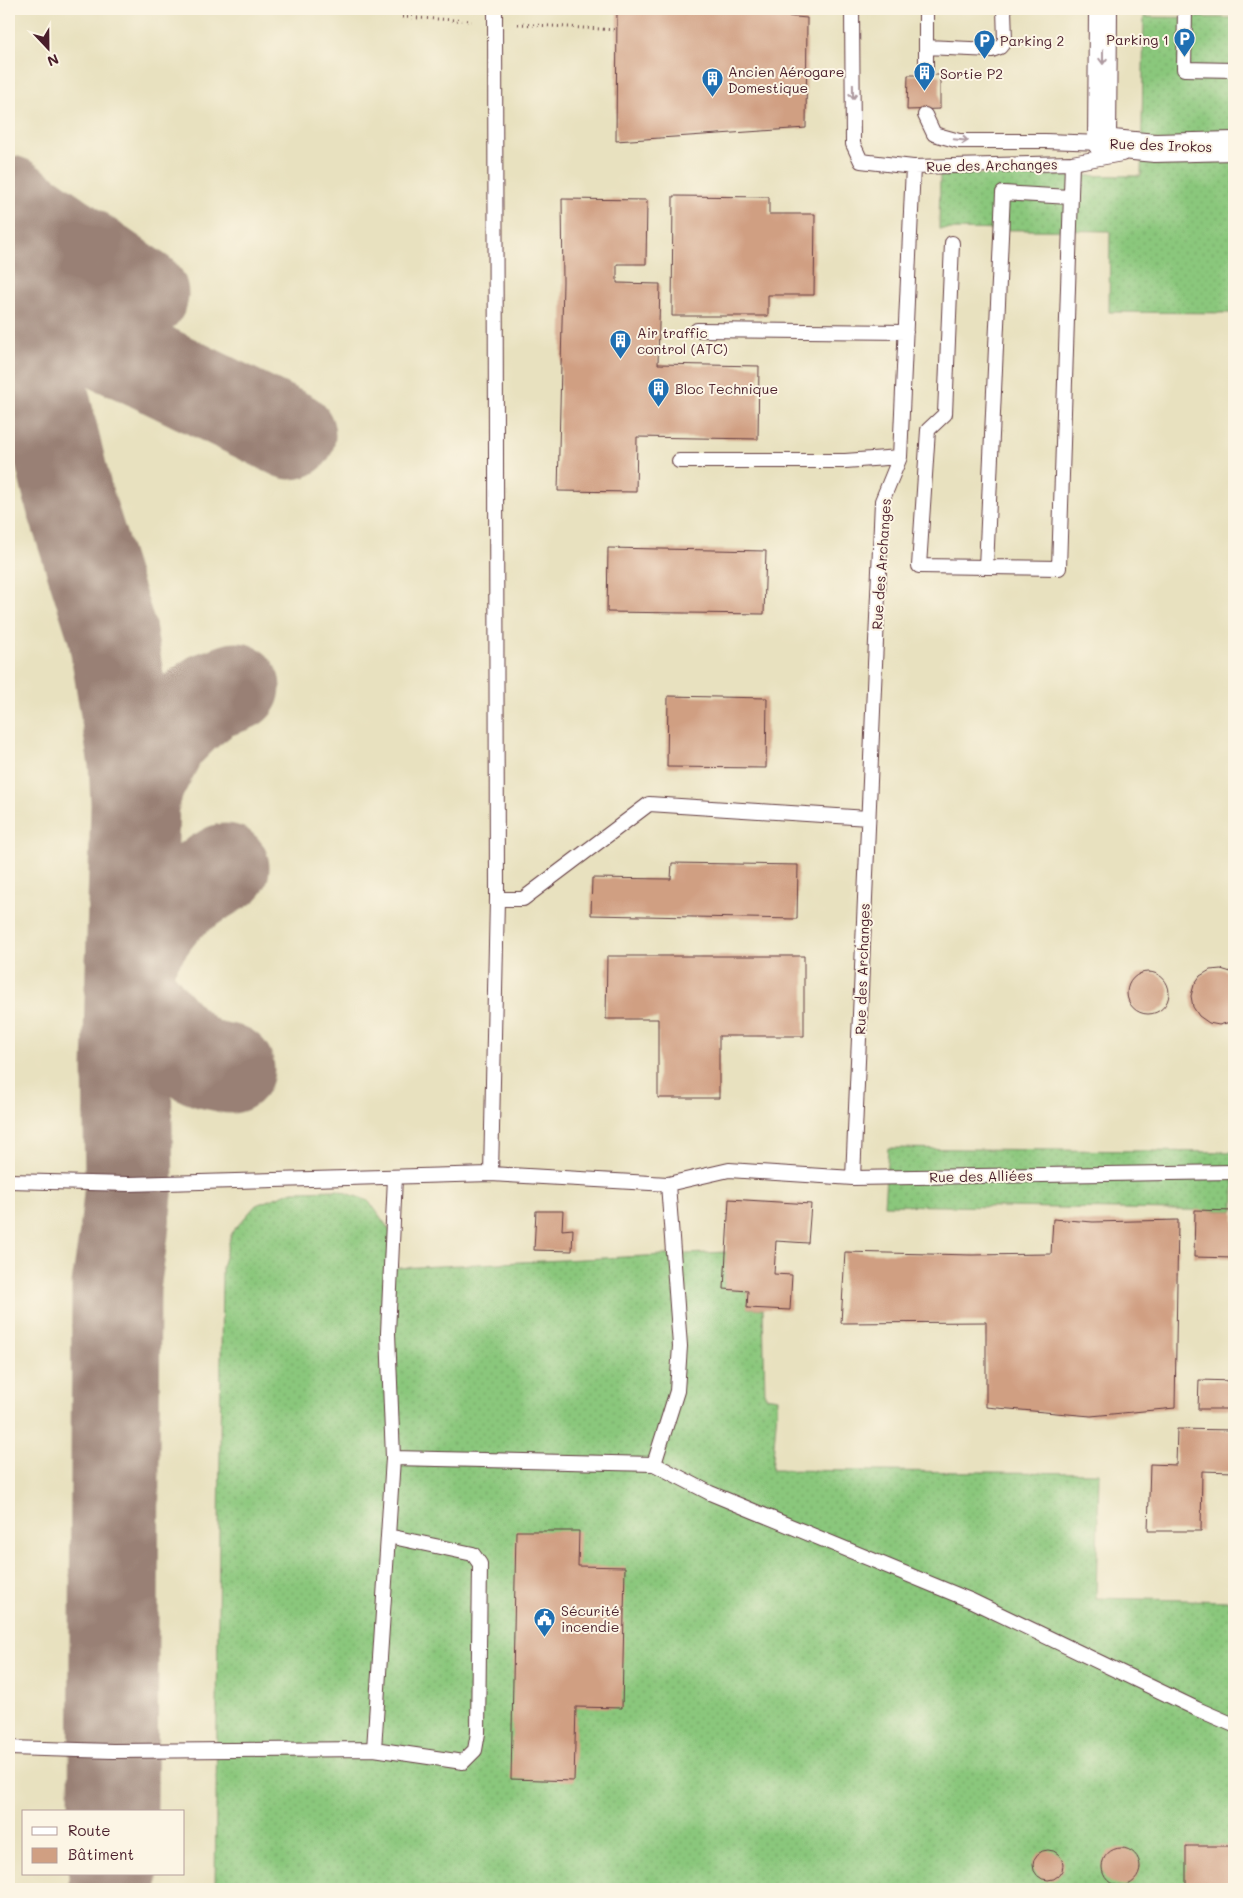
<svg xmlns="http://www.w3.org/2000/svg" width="1243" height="1898" font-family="Mali,sans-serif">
	<defs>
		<pattern id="grass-dots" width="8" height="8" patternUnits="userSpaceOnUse" patternTransform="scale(1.25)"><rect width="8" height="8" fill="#8ac77c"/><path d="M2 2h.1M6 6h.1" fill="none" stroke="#79aa6b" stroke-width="1.8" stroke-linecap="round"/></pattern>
	</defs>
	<rect width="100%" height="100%" fill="#fcf5e5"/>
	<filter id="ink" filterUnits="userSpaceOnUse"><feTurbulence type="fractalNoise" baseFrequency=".02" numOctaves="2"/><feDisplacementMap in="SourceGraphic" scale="10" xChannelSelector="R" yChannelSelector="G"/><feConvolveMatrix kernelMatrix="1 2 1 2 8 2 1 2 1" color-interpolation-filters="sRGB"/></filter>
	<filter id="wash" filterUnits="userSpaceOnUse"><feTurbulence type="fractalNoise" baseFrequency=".0096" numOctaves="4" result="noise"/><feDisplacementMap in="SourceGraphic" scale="20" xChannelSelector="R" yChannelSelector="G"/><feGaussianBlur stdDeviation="1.12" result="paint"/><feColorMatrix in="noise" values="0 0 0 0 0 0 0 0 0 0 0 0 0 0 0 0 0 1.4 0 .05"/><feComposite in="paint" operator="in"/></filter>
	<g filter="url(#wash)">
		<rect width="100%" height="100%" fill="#e8e1bf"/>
		<path fill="url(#grass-dots)" stroke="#6a7354" d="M1144,17L1234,18V313L1109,312L1110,231L939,229L940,174L1141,176Z
			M888,1148L1234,1152V1211L884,1205Z
			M338,1190L369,1201L391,1232L397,1268L727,1252L724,1289L748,1291V1308L763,1309L765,1396L778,1398L772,1470L1099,1473L1096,1598L1234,1601V1846H1187L1186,1889H215L222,1267L232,1232L256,1205L293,1191Z"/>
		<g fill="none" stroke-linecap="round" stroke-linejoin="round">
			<path stroke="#998075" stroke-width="89" d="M9,200L144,294
				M9,270L24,310L69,498L112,633L133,763L135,804L127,1067L129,1184L124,1233L116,1286L113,1812
				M9,299L24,310L137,360L291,435
				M135,792L164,737L186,715L210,696L236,687
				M130,960C142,941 154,920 171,904C187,889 207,879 225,868
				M129,989C149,1014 169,1041 196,1059C205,1065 219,1066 230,1069
				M113,1889V1874"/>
		</g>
		<g id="blocks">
			<path fill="#d09f82" d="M617,9H782L785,16L807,18L806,128L616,141Z
				M908,75H940V109L907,110Z
				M673,196L769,197V214H815L814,295H768V316H672Z
				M562,199L647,200L646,264H617V283L660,284L658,364L759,366L758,439L637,437L636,492L558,491L563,282Z
				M608,548L766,551L764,614L607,612Z
				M668,696L767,698L766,768L667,767Z
				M672,863L798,865L797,919L591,915L592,878L671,879Z
				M607,956H804V1036H719V1098H658V1019H606Z
				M1221,969L1234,973V1021L1219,1025L1209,1023L1199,1016L1193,1007L1191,996L1194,985L1200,976L1210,970Z
				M1127 993a21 21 0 1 1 42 0a21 21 0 1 1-42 0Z
				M729,1199L811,1204L808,1243L776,1241L774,1274L792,1275L790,1310L747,1308L748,1291L724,1289Z
				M1195,1210L1234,1211V1258L1194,1257Z
				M536,1211H563L562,1230L573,1229L572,1251L534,1250Z
				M1053,1219L1093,1222L1178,1220L1175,1408L1091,1416L986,1407V1322L841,1323L845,1252L971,1255L1051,1254Z
				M1199,1380L1234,1381V1409H1198Z
				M1177,1429L1234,1430V1472L1202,1471L1201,1531H1148L1150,1464L1176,1465Z
				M516,1531H579L578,1566L625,1567L622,1708L576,1707L574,1781L511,1779Z
				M1186,1846H1234V1889H1186Z
				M1102 1867a19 19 0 1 1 38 0a19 19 0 1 1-38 0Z
				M1033 1865a15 15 0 1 1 30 0a15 15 0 1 1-30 0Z"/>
		</g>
	</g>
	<g filter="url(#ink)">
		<use href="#blocks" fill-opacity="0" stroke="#623c41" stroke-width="1"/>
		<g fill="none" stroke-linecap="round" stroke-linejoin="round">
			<defs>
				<path id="lane" d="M852,9L853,144L861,161L913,167L1072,163L1122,154
					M1185,9L1184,69L1234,70
					M926,47L992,50L1000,47L1005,41L1004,9
					M926,72V9
					M925,115L934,134L959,141H1045L1102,143
					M952,243L945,414L928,430L919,566L1059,568L1072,163
					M697,330L906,332
					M679,461H845L900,457
					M986,567L1003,193L1070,197
					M497,899H523L649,804L868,818
					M491,1174L497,899L495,9
					M853,1178L882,501L900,457L913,167
					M9,1181L129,1184L491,1174L668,1184L729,1170L853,1178L1234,1172
					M393,1458L654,1464L677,1391L680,1346L668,1184
					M654,1464L710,1493L972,1601L1197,1709L1234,1725
					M388,1536L393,1458L388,1333L395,1177
					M9,1748L113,1751L374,1749L463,1762L475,1750L478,1733L480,1564L473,1554L388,1536L374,1749"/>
				<path id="secondary" d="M1103,9L1102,143L1155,148L1234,146"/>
			</defs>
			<use href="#lane" stroke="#623c41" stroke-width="16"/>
			<use href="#secondary" stroke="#623c41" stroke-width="30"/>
			<path stroke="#623c41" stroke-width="3" stroke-dasharray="1 4" stroke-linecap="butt" d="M402,17L472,21
				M518,24L617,30"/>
			<use href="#lane" stroke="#fff" stroke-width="14"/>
			<use href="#secondary" stroke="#fff" stroke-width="28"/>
		</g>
		<defs><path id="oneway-shaft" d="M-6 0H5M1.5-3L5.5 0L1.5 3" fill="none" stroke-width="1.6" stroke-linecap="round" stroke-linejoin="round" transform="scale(1.25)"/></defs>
		<g stroke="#ae9aa0">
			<use href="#oneway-shaft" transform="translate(1103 57) rotate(90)"/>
			<use href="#oneway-shaft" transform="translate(853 92) rotate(89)"/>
			<use href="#oneway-shaft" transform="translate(961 140) rotate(6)"/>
		</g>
	</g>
	<defs>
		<symbol id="parking-pin" viewBox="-11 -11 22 30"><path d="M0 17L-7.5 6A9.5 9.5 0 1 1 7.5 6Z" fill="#1f6fb2" stroke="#fcf5e5"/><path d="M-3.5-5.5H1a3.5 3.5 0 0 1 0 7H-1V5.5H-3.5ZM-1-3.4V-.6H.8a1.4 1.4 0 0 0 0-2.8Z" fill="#fff"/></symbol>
		<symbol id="building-pin" viewBox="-11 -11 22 30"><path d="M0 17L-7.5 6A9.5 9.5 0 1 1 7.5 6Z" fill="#1f6fb2" stroke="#fcf5e5"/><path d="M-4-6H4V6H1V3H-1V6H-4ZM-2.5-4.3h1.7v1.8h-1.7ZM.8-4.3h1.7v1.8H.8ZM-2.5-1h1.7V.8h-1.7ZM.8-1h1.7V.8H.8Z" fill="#fff"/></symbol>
		<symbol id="civic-pin" viewBox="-11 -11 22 30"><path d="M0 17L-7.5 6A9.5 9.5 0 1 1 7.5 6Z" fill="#1f6fb2" stroke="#fcf5e5"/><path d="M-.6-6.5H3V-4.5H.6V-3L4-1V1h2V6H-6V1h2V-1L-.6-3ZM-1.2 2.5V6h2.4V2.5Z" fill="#fff"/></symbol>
	</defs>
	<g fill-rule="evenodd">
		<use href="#parking-pin" x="1172" y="26" width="25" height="34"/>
		<use href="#parking-pin" x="972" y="28" width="25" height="34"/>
		<use href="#building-pin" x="912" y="60" width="25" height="34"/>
		<use href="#building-pin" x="700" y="66" width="25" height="34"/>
		<use href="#building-pin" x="608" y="328" width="25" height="34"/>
		<use href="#building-pin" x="646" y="376" width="25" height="34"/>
		<use href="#civic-pin" x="532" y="1606" width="25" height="34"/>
	</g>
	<g text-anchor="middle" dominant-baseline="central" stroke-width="4" stroke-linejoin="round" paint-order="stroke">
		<g font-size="14" fill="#4a1f2b" stroke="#fcf5e5" text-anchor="start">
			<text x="1169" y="39" text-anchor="end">Parking 1</text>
			<text x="1000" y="40">Parking 2</text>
			<text x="728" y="71">Ancien Aérogare<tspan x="728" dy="16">Domestique</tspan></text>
			<text x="940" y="73">Sortie P2</text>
			<text x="637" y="332">Air traffic<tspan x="637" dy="16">control (ATC)</tspan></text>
			<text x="675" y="388">Bloc Technique</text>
			<text x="561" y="1610">Sécurité<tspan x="561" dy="16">incendie</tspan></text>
		</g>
		<g font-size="14" fill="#4a1f2b" stroke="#fcf5e5">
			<text transform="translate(1161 145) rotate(2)">Rue des Irokos</text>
			<text transform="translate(992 165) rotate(-1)">Rue des Archanges</text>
			<text transform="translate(881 564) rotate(-86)">Rue des Archanges</text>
			<text transform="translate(862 969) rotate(-88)">Rue des Archanges</text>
			<text transform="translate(981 1176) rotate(-1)">Rue des Alliées</text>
		</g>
	</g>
	<rect width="1243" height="1898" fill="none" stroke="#fcf5e5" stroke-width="30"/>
	<rect x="22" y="1810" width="162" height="65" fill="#fcf5e5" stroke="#b59f9b"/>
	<rect x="32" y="1827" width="25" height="8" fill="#ffffff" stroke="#b59f9b"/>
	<text x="68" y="1836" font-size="15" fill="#4a1f2b">Route</text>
	<rect x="32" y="1848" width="25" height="15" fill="#d09f82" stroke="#b59f9b"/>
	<text x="68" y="1860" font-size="15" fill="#4a1f2b">Bâtiment</text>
	<g transform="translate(48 48) rotate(158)" stroke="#fcf5e5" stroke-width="4" paint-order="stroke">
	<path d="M0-4L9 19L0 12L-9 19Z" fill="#4a1f2b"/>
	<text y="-8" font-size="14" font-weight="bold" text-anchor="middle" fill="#4a1f2b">N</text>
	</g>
</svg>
